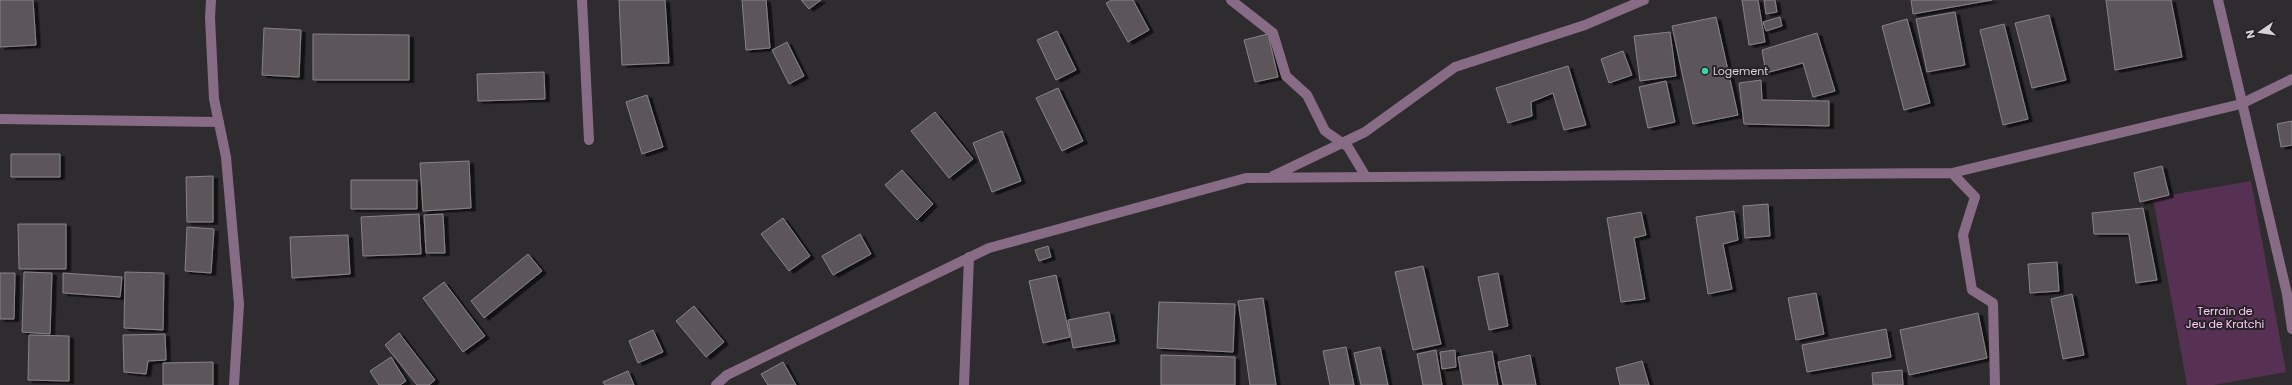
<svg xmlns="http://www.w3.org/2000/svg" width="2292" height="385" font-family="Poppins,sans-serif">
	<defs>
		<filter id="shadow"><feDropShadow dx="4.5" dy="2.5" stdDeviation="0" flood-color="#0009"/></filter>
	</defs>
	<rect width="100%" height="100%" fill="#2f2c2f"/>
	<path fill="#573154" d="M2251,181L2286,372L2214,385H2187L2153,198Z"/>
	<path fill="#5b575a" stroke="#878386" filter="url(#shadow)" d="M0,0H33L36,45L0,47Z
		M619,0H665L669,63L622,65Z
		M742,0H766L770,48L746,50Z
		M801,0H821L809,9Z
		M1112,0H1133L1149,30L1128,42L1106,3Z
		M1742,0H1758L1765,42L1749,45Z
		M1764,0H1775L1777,12L1766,14Z
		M1911,0H1992L1913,14Z
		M2106,0H2171L2182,57L2115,70Z
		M1955,12L1965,65L1927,72L1916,19Z
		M2049,15L2066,80L2032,88L2015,23Z
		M1716,17L1738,115L1693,124L1672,26Z
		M1780,17L1782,26L1766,31L1763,22Z
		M1907,19L1930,103L1904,110L1882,26Z
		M2004,24L2028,119L2003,125L1980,30Z
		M264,28L301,30L299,77L262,75Z
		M1057,31L1076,70L1056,80L1037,40Z
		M1670,32L1676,76L1640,81L1634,36Z
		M1817,33L1835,91L1813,97L1803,63L1766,73L1762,50Z
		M313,34L409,35V80H313Z
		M1268,34L1278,77L1255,82L1244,40Z
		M787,42L804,76L789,84L772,50Z
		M1623,51L1632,75L1609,83L1601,59Z
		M1568,66L1586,125L1564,130L1553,93L1531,102L1532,116L1508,123L1496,88Z
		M544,72L545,99L478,101L477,74Z
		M1761,80L1762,100L1829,101V126L1744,124L1739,83Z
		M1666,81L1675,122L1648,128L1639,87Z
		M1058,88L1083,141L1062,151L1036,98Z
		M647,95L663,147L642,154L626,102Z
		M935,112L973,159L949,178L911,131Z
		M2292,121V145L2281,147L2277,124Z
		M1002,131L1021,181L992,192L973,143Z
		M11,154H60V177H11Z
		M469,161L471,208L423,211L420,163Z
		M2162,166L2169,195L2140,202L2134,173Z
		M902,170L933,204L917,220L885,185Z
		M213,176V222H187L186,177Z
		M351,180H417V209H351Z
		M1768,204L1770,236L1745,238L1743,206Z
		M2143,208L2157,280L2136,283L2129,234H2094L2092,213Z
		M1734,211L1738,240L1723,244L1732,289L1708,294L1696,217Z
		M1641,212L1646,235L1634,238L1645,299L1621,302L1607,218Z
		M419,214L421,254L363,256L361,217Z
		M443,214L445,253H426L424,215Z
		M783,218L810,256L789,271L761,234Z
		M18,224H66V269H19Z
		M187,227L214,229L211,273L185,271Z
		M860,234L871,254L833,275L822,256Z
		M348,235L350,274L292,278L290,237Z
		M1048,246L1051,257L1039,261L1035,250Z
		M528,254L542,271L484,318L471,301Z
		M2057,262L2059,291L2030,293L2028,264Z
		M1423,266L1441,344L1413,350L1395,272Z
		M24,272L52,273L50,334L22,332Z
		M125,272L164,273L163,330L124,328Z
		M0,273H15L14,319H0Z
		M63,273L122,277L120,297L63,293Z
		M1498,273L1508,326L1489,330L1478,277Z
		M1056,275L1070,337L1043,343L1029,281Z
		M444,282L485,336L463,352L423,298Z
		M1816,293L1824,334L1796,340L1788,298Z
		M2072,294L2084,355L2063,359L2051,299Z
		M1263,298L1276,385H1250L1238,301Z
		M1159,302L1235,304L1233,352L1157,348Z
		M694,306L724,342L706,357L676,321Z
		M1109,312L1115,341L1073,348L1068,320Z
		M1978,313L1987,358L1909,375L1900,330Z
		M1886,329L1891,357L1807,372L1802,345Z
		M653,330L663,352L638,363L629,341Z
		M399,333L435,380L429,385H417L385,345Z
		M165,334L166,360L148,361L146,374L124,372L123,335Z
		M29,335L69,336V381L28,380Z
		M1346,347L1354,385H1330L1323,351Z
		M1380,347L1388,385H1361L1354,353Z
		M1436,350L1442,385H1423L1417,354Z
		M1455,350L1456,367L1442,369L1440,352Z
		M1492,351L1498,385H1463L1458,357Z
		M1161,355L1235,357V385H1161Z
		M1530,355L1536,385H1503L1498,362Z
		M391,357L406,381L400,385H379L370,371Z
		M1642,361L1649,385H1620L1616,368Z
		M213,362V385H163V363Z
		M783,362L796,385H768L761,374Z
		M1902,370L1903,385H1873L1872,373Z
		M628,371L634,385H605L603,382Z"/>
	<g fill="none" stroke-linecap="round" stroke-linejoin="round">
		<path stroke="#886c85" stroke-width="10" d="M211,0L210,18L214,99L226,157L239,304L234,385
			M582,0L589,140
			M1231,0L1273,33L1286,76L1307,95L1325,131L1348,147L1366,177
			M2218,0L2287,294L2292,329
			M0,119L219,122
			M1952,173L1975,197L1963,235L1972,290L1993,303L1995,385
			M1273,176L1365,132L1455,67L1585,25L1644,0
			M716,385L727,375L989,248L1246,178L1952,173L2241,104L2292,79
			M964,385L969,257"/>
	</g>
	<circle fill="#3ad4a5" stroke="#262225" stroke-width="1.5" cx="1705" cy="71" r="4"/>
	<g text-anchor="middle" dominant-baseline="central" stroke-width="4" stroke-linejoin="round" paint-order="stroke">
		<g font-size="11" fill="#d5d3d5" stroke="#262225" text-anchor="start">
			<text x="1713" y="71">Logement</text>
		</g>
		<g font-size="11" fill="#fec9f8" stroke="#262225">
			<text x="2225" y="311">Terrain de<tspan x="2225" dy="13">Jeu de Kratchi</tspan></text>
		</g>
	</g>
	<g transform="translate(2260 32) rotate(257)" stroke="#262225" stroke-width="3" paint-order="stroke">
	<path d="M0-3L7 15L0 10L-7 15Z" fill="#d5d3d5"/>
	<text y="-6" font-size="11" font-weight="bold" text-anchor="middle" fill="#d5d3d5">N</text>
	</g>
</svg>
